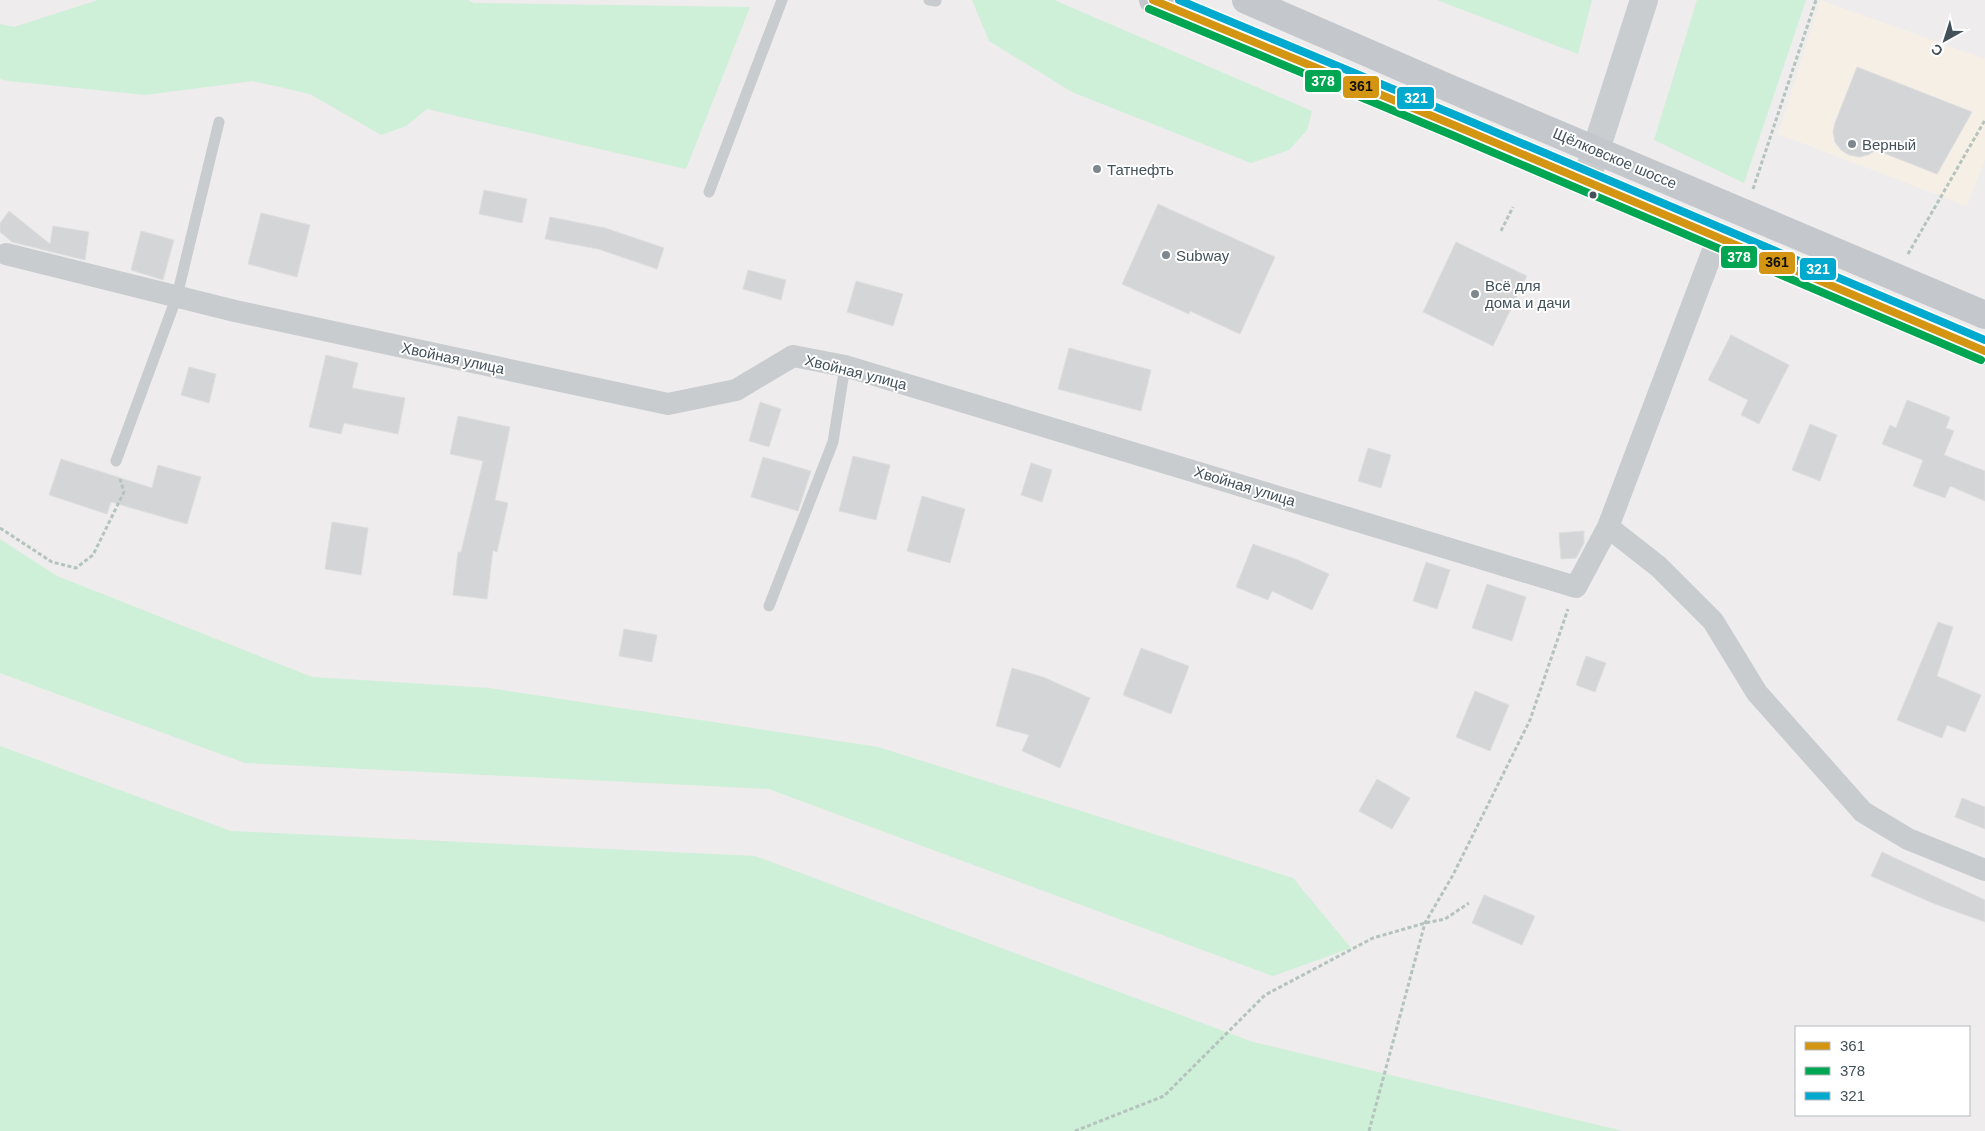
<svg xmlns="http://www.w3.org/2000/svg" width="1985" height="1131" font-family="Arial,sans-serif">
	<rect width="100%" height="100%" fill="#eeecec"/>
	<path fill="#f6efe5" d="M1820,0L1985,59V159L1967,206L1778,134Z"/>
	<path fill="#ceefd8" d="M98,0H468L474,3L750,7L686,169L427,109L406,126L381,135L310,94L253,81L145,95L9,81L0,79V24L14,27Z
		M972,0H1054L1312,111L1307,130L1289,150L1251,163L1072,92L989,41Z
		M1437,0H1592L1578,54Z
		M1697,0H1806L1744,183L1654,140Z
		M0,539L57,576L312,677L489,688L878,747L1293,878L1351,948L1273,976L769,789L245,763L0,673Z
		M0,746L231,831L755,856L1253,1042L1623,1131H0Z"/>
	<path fill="#d4d5d7" stroke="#dededf" d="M1857,67L1972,112L1937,174L1876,150L1868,155L1859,157L1849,155L1841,150L1835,142L1833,132L1835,123Z
		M484,190L527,199L522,223L479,214Z
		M1158,204L1275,257L1240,334L1190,311L1189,314L1122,284Z
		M9,211L50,244L53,226L89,232L85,260L12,242L0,232V223Z
		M261,213L310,225L297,277L248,264Z
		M550,217L605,228L664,248L657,269L598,249L545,239Z
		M141,231L174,240L163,280L131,270Z
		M1456,242L1527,276L1493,346L1423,312Z
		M748,270L786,280L781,300L743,289Z
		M856,281L903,294L893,326L847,312Z
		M1731,335L1789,365L1759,424L1741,415L1748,400L1708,380Z
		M1069,348L1151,370L1141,411L1058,389Z
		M326,355L358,363L352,388L405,398L398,434L344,423L341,434L309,427Z
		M189,367L216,374L209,403L181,395Z
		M1907,400L1950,417L1946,428L1954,431L1944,455L1985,471V501L1950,486L1945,498L1913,486L1923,460L1882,444L1890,425L1896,428Z
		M760,402L781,409L769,447L749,441Z
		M458,416L510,427L495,500L508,503L497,552L493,550L487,599L453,595L458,552H461L483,461L450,454Z
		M1810,424L1837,435L1820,481L1792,470Z
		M1368,448L1391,455L1381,488L1358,481Z
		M853,456L890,465L876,520L839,511Z
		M763,457L811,471L798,511L751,497Z
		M61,459L152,488L158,465L201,477L187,524L111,502L107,514L49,495Z
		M1031,463L1052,470L1042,502L1021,495Z
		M922,496L965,509L950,563L907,551Z
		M332,522L368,528L361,575L325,569Z
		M1584,531V543L1576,558L1561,559L1559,533Z
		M1253,544L1298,560L1329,574L1312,610L1272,591L1268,600L1236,587Z
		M1426,562L1450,570L1437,609L1413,601Z
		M1487,584L1526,597L1512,641L1472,628Z
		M1938,622L1953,627L1937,676L1981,695L1965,732L1947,725L1942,738L1897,720Z
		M624,629L657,635L652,662L619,656Z
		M1141,648L1189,666L1171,714L1123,695Z
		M1586,656L1606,663L1595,692L1576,685Z
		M1012,668L1043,677L1090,698L1060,768L1022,751L1029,735L996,726Z
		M1475,691L1509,705L1490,751L1456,737Z
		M1377,779L1410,798L1392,829L1359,811Z
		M1962,798L1985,807V829L1955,817Z
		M1882,852L1985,900V922L1935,904L1871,876Z
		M1484,895L1535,916L1522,945L1472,923Z"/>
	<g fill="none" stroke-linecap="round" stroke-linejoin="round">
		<path stroke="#b4c3bd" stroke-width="3" stroke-dasharray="4 2.5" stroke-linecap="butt" d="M1753,189L1816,0
			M1501,231L1513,207
			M1908,254L1985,120
			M0,528L52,562L76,568L93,555L124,492L120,479
			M1075,1131L1164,1096L1265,995L1373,938L1425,923L1445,919L1469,903
			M1369,1131L1425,923L1453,875L1530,720L1568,609"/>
		<path stroke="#c8ccce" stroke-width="11" d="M929,0L936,1
			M709,192L782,0
			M116,461L177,296L219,122
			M769,606L833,442L845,366"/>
		<path stroke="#c8ccce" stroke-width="22" d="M1718,237L1608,527L1659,567L1713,621L1757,693L1863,812L1908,839L1985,870
			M6,254L235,311L668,404L736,390L793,356L845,366L1576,587L1608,527"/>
		<path stroke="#c9cdd0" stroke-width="28" d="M1586,181L1644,0"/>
		<path stroke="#c4c8cc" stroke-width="28" d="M1153,0L1456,126L1985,351
			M1246,0L1451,89L1985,315"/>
		<defs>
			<path id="bus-1" d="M1153,0L1456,126L1985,351"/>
			<path id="bus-2" d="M1149,9L1452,135L1981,360"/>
			<path id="bus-3" d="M1179,0L1460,117L1985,340"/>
		</defs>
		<use href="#bus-1" stroke="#fff" stroke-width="11"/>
		<use href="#bus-2" stroke="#fff" stroke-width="11"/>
		<use href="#bus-3" stroke="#fff" stroke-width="11"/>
		<use href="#bus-1" stroke="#d39512" stroke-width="8"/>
		<use href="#bus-2" stroke="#00a651" stroke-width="8"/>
		<use href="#bus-3" stroke="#00a9ce" stroke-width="8"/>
	</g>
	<g fill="#7e878d" stroke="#fff" stroke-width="2">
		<circle cx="1852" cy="144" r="5"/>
		<circle cx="1097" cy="169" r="5"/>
		<circle cx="1166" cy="255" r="5"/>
		<circle cx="1475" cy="294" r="5"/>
	</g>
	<circle fill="#42515a" stroke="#fff" stroke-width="2" cx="1593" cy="195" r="4.5"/>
	<g text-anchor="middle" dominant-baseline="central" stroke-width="4" stroke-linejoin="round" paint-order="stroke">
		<g font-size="15" fill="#42515a" stroke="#fff" text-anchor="start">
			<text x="1862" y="144">Верный</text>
			<text x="1107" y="169">Татнефть</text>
			<text x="1176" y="255">Subway</text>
			<text x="1485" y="285">Всё для<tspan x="1485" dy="17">дома и дачи</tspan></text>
		</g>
		<g font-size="15" fill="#42515a" stroke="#fff">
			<text transform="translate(1615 158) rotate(23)">Щёлковское шоссе</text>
			<text transform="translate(453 358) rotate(12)">Хвойная улица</text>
			<text transform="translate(856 372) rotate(14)">Хвойная улица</text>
			<text transform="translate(1245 486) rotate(17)">Хвойная улица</text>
		</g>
	</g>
	<g stroke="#fff" stroke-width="2">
		<rect x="1304" y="69" width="38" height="24" rx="5" fill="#00a651"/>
		<rect x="1342" y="75" width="38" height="24" rx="5" fill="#d39512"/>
		<rect x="1396" y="86" width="39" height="24" rx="5" fill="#00a9ce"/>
		<rect x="1720" y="245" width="38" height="24" rx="5" fill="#00a651"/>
		<rect x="1758" y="251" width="38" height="24" rx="5" fill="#d39512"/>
		<rect x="1799" y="257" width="38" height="24" rx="5" fill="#00a9ce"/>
	</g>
	<g font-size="14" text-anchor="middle" font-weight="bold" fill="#fff">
		<text x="1323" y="86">378</text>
		<text x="1416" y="103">321</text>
		<text x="1739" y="262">378</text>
		<text x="1818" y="274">321</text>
	</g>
	<g font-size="14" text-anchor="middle" font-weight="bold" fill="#111">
		<text x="1361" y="91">361</text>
		<text x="1777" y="267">361</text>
	</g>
	<rect x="1795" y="1026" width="175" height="90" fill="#ffffff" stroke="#b3b9bd"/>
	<rect x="1805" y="1042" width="25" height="8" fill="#d39512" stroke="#b3b9bd"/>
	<text x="1840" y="1051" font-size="15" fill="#42515a">361</text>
	<rect x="1805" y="1067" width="25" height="8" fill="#00a651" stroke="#b3b9bd"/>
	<text x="1840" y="1076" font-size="15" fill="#42515a">378</text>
	<rect x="1805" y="1092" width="25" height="8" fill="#00a9ce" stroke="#b3b9bd"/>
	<text x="1840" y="1101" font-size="15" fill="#42515a">321</text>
	<g transform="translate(1945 40) rotate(219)" stroke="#ffffff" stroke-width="4" paint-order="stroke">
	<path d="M0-4L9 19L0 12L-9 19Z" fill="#42515a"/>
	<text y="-8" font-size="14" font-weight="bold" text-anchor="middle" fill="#42515a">С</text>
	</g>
</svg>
